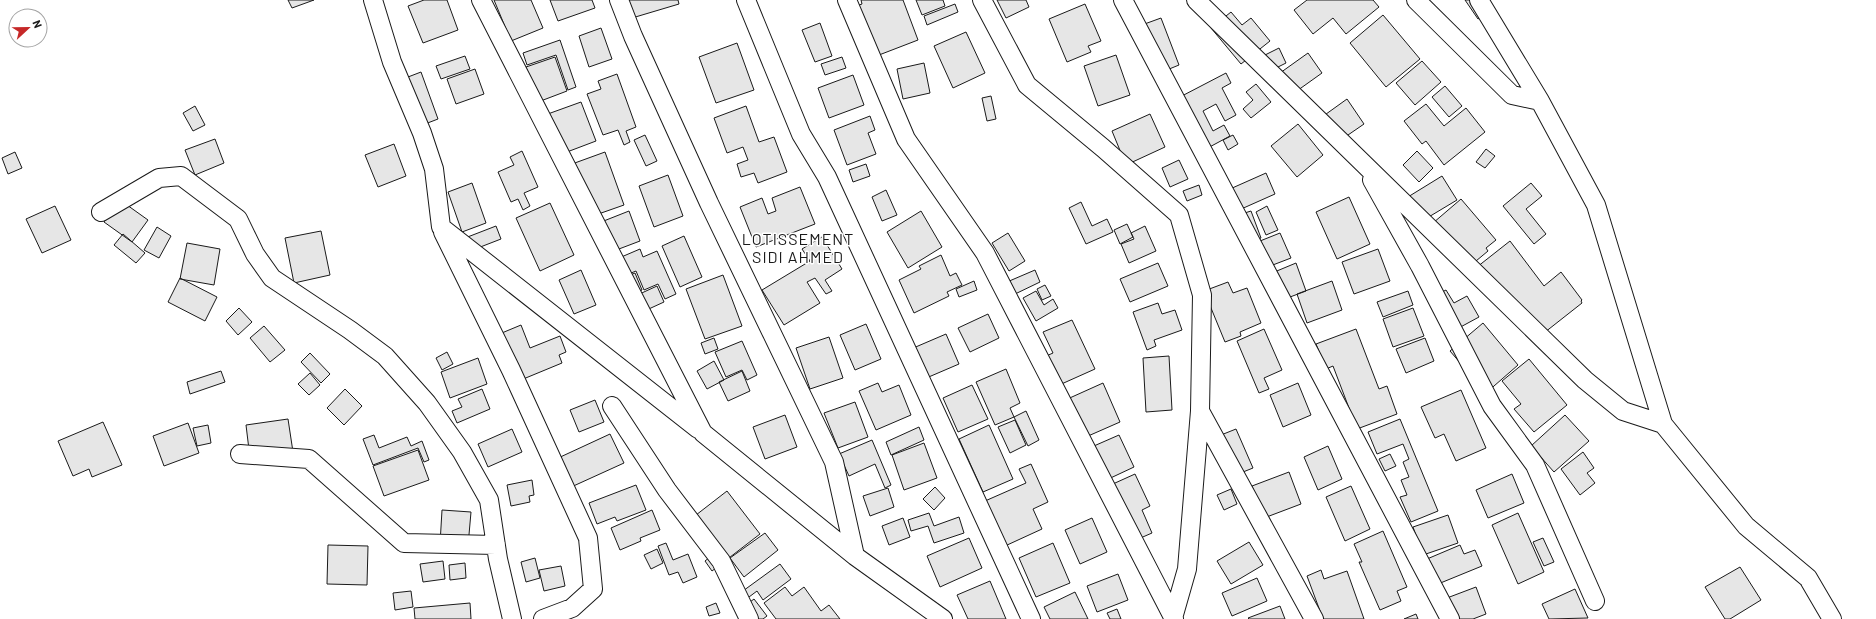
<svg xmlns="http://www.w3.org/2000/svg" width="1876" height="619" font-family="Barlow,sans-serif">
	<rect width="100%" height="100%" fill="#fff"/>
	<path fill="#e6e6e6" stroke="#1a1a1a" d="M288,0H314L292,8Z
		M424,0H447L458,30L423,43L408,6Z
		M494,0H531L543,28L511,41Z
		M550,0H592L595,8L558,21Z
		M627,0H678L679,4L632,18Z
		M861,0H903L918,40L879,55L851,8L862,4Z
		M916,0H943L945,6L922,15Z
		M997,0H1026L1029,7L1006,18Z
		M1307,0H1373L1379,7L1346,34L1333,18L1313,34L1294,10Z
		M1465,0H1487L1493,9L1478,19Z
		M955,4L958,12L927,25L924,16Z
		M1085,4L1101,41L1088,46L1091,52L1067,62L1049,19Z
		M1231,12L1242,25L1251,18L1270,41L1241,64L1211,28Z
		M1383,15L1420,59L1386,87L1350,43Z
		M1161,18L1179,65L1157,74L1139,26Z
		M820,23L832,56L815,62L802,30Z
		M601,28L612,59L589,67L579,36Z
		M966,32L985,73L953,88L934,46Z
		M560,40L576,87L568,90L556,55L527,65L523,53Z
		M737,43L754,90L716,103L699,57Z
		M1279,48L1286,63L1270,71L1263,56Z
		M1308,53L1322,73L1287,98L1273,78Z
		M1116,55L1130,95L1098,106L1084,66Z
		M465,56L470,69L441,79L436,66Z
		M555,57L567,91L538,102L526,67Z
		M842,57L846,68L825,75L821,64Z
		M1422,61L1441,82L1415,105L1396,83Z
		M924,63L930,93L903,99L897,69Z
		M475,69L484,94L456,104L447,79Z
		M421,72L438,119L412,129L395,82Z
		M1226,73L1231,83L1222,88L1236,115L1225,121L1216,104L1203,111L1213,131L1224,125L1230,136L1204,150L1178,98Z
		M617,74L636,127L626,131L630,142L624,145L618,130L603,135L587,94L601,89L598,81Z
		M853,75L864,105L829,118L818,88Z
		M1256,84L1271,102L1251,118L1243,109L1253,100L1246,92Z
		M1445,86L1462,106L1449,117L1432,97Z
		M991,96L996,119L987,121L982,98Z
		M1347,99L1364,124L1332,146L1315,122Z
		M581,102L596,141L559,155L545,115Z
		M1426,104L1444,126L1466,108L1485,132L1444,165L1426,141L1422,144L1404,121Z
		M195,106L205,125L193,131L183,113Z
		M746,106L759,142L774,137L787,172L758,183L754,173L741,177L737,164L748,160L743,147L727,153L714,118Z
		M1150,114L1165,147L1126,165L1112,131Z
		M870,116L875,130L868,133L876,154L847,165L834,130Z
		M1298,124L1323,155L1297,177L1271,146Z
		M645,135L657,161L646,166L634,140Z
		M1233,135L1238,144L1228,150L1223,140Z
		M215,139L224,163L195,175L185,150Z
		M394,144L406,176L378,187L365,155Z
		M1486,149L1495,156L1485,168L1476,162Z
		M522,151L538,187L524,193L530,206L523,210L518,199L511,202L498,172L514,165L510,157Z
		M1417,151L1433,168L1419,182L1403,165Z
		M15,152L22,168L8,174L2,158Z
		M605,152L624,205L587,218L561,168Z
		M1179,160L1188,179L1170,187L1162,168Z
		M866,164L870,176L853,182L849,170Z
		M1266,173L1275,194L1239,210L1230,189Z
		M668,175L683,216L654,227L639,186Z
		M1442,176L1457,200L1417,224L1403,200Z
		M472,183L486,223L462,232L448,192Z
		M1531,183L1542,196L1526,209L1546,234L1534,244L1503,206Z
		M1199,185L1202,195L1187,201L1183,191Z
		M800,187L815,224L756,247L740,207L762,198L768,214L776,211L772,198Z
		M886,190L897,215L882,221L872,197Z
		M1349,197L1370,244L1337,259L1316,212Z
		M1461,199L1496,240L1486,248L1488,251L1470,266L1433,223Z
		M120,200L148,220L132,242L104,222Z
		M1081,202L1092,226L1107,219L1113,232L1086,244L1069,208Z
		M550,203L574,255L540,271L516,218Z
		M55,206L71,240L42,253L26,219Z
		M1267,206L1278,230L1266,235L1256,212Z
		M629,211L640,241L611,252L591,226Z
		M921,211L942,247L908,268L887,232Z
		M1251,211L1261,238L1245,244L1235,216Z
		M1127,224L1133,237L1120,244L1114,230Z
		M496,226L501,239L470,251L465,238Z
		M1145,226L1156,251L1129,263L1121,244L1134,239L1131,233Z
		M157,227L171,236L159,258L144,250Z
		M321,231L330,275L294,283L285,238Z
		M1008,233L1025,261L1009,271L992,243Z
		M1280,233L1291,258L1265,268L1255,243Z
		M123,234L145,253L136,263L114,245Z
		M684,236L702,277L680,287L662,246Z
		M822,237L842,269L825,280L832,291L826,294L815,278L807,282L820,303L784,325L762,290L810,261L802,249Z
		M1510,241L1544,286L1561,272L1582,300L1581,301L1582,303L1535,340L1477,267Z
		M187,243L220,249L214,285L180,279Z
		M640,249L643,257L657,251L676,294L665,299L658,284L644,290L636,271L619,278L612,261Z
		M1378,249L1390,281L1354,294L1342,262Z
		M941,255L950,276L956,273L962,285L947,292L949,296L914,313L899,280L921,269L919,266Z
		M1158,263L1168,286L1130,302L1120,279Z
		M1296,263L1306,291L1282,300L1272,273Z
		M581,270L596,305L574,314L559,280Z
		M1035,270L1040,282L1013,295L1007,282Z
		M635,273L642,290L629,296L621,279Z
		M723,275L742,326L705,339L686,289Z
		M180,278L217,297L205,321L168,302Z
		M974,281L977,290L959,297L956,289Z
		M1332,281L1342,310L1307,323L1297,294Z
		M1228,282L1233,293L1247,288L1261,323L1240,332L1241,336L1225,342L1204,291Z
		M1045,285L1051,296L1042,300L1037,289Z
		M657,286L664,302L640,313L633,297Z
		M1446,290L1454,303L1467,296L1479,317L1455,330L1436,295Z
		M1036,291L1044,305L1053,299L1058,308L1036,321L1023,298Z
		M1408,291L1413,305L1383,317L1377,302Z
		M1158,303L1162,314L1175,310L1182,330L1154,340L1156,346L1147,350L1133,312Z
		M239,308L252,322L238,335L226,321Z
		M1413,308L1424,336L1393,347L1383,319Z
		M988,314L999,338L970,352L958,328Z
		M1072,320L1095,369L1057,386L1044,357L1053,353L1043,332Z
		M1483,323L1518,365L1486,393L1450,351Z
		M866,324L881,359L855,370L840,335Z
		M521,325L530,348L560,336L566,352L559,355L562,363L516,382L497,335Z
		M264,326L285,350L270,362L250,338Z
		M1264,329L1282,370L1264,378L1269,389L1259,393L1237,341Z
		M1356,329L1379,389L1387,386L1397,414L1357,429L1333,366L1326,369L1316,344Z
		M946,334L959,364L924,379L911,349Z
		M829,337L843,378L810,389L796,348Z
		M714,338L718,349L705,354L701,343Z
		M1425,338L1434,361L1406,373L1396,349Z
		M742,341L757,375L747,380L742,370L726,377L715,352Z
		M447,352L453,364L442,370L436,358Z
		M310,353L330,374L321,383L301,362Z
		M1169,356L1172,410L1146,412L1143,358Z
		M478,358L487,384L450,398L441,372Z
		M1529,359L1567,405L1534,432L1514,409L1521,404L1502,381Z
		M714,361L724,380L707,389L697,371Z
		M1006,369L1020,403L1010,408L1014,417L995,425L976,382Z
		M221,371L225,382L190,394L187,382Z
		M742,371L750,391L728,401L719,382Z
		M310,373L320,385L309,395L298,384Z
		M878,383L882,392L899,385L911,415L876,430L859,391Z
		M1103,383L1120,422L1079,440L1063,401Z
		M1298,383L1311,415L1283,427L1270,395Z
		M972,385L988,419L958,432L943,398Z
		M345,389L362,406L344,425L327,408Z
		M482,389L490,409L457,423L452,411L462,407L458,399Z
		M1461,390L1486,448L1456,461L1444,434L1435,438L1421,407Z
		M595,400L604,422L579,432L570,410Z
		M855,402L868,437L838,448L824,413Z
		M1026,411L1039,440L1028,446L1014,417Z
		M785,415L797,447L765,459L753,427Z
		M1565,415L1589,441L1554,472L1531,446Z
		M288,419L293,452L250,458L246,425Z
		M1400,419L1438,511L1411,522L1400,497L1407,495L1401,480L1409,477L1403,462L1409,459L1403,444L1377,454L1368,432Z
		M1015,420L1026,445L1010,453L998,427Z
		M103,422L122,465L92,477L89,469L73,476L58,441Z
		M188,423L199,453L164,466L153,436Z
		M208,425L211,443L197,446L193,428Z
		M989,425L1013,479L983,492L959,439Z
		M919,427L924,440L891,455L886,442Z
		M512,429L522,452L488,467L478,444Z
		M1236,429L1253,468L1238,474L1221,435Z
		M610,434L624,463L569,488L556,459Z
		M374,435L379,448L407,437L411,446L422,441L429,460L424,462L418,448L373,465L363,439Z
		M1119,435L1134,467L1102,482L1087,449Z
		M872,440L891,485L885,488L875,464L849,476L839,454Z
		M924,443L937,478L904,490L892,455Z
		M1328,446L1342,479L1318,490L1304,457Z
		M418,450L429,480L384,496L373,466Z
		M1583,452L1594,468L1587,473L1595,483L1580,495L1561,469Z
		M1390,454L1396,466L1385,471L1379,459Z
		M1031,464L1048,502L1033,509L1042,529L1005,546L985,501L1026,483L1019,469Z
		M1289,472L1301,504L1264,518L1252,486Z
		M1135,474L1150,506L1142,510L1152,533L1129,543L1104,488Z
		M1512,474L1524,503L1488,518L1476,490Z
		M532,480L534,495L529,496L530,502L511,506L507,485Z
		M636,485L646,510L617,521L615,517L597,524L589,503Z
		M1351,486L1370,529L1345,541L1326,497Z
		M935,487L945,498L934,510L923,499Z
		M888,488L894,507L870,516L863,496Z
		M1231,489L1237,504L1224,510L1217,495Z
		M727,491L760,534L712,571L705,561L721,548L687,522Z
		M442,510L471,512L468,546L440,544Z
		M652,510L660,530L640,538L641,541L620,550L611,528Z
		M929,513L934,526L959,517L964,533L934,543L928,526L911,531L908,520Z
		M1518,513L1544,572L1518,584L1492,525Z
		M1448,515L1458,543L1423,555L1413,527Z
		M903,518L910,537L889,545L882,526Z
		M1092,518L1107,552L1080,564L1065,530Z
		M1383,531L1407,587L1397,591L1401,601L1380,610L1359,562H1362L1354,544Z
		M765,533L778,550L744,577L730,558Z
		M969,538L982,568L940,587L927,556Z
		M1543,538L1554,562L1544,566L1533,542Z
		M1249,542L1263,565L1231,584L1217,561Z
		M666,543L673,560L688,554L697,577L683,583L678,572L669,575L658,546Z
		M1053,543L1070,583L1036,597L1019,558Z
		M328,545L368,546L367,585L327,584Z
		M1460,545L1464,554L1475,550L1482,566L1438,584L1427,559Z
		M657,549L663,563L651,569L644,555Z
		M535,558L540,578L526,582L521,562Z
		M443,561L445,579L423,582L420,564Z
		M465,563L466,578L450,580L449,565Z
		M780,564L791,579L763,600L757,591L741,603L736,596Z
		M561,566L565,586L544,591L539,570Z
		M1740,567L1761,600L1730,619H1725L1705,587Z
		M1321,570L1324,579L1347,571L1364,619H1323L1307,576Z
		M1118,574L1128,600L1097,612L1087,586Z
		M1257,578L1267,601L1232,616L1222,593Z
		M990,581L1006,619H968L957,595Z
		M785,587L792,596L804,587L821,611L829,605L840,619H776L764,603Z
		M1476,587L1486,614L1473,619H1446L1439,601Z
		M1575,589L1588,618L1549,619L1542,604Z
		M411,591L413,607L395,610L393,593Z
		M1075,592L1088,619H1050L1044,607Z
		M754,599L767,616L763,619H744L738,611Z
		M470,603L471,619H415L414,608Z
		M716,603L720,613L709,616L706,607Z
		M1280,606L1285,619H1249L1248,618Z
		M1117,609L1121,619H1110L1107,613Z
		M1416,614L1418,619H1404Z"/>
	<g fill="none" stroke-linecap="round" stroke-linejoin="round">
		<defs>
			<path id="street" d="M373,0L392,62L422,133L434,169L441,227L698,429
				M481,0L703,433L855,556L943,619
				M619,0L633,36L709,203L834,462L855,556
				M746,0L801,134L827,177L1031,619
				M847,0L906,139L985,253L1174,619
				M982,0L1027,85L1103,148L1179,215L1202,295L1200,411L1187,569L1173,618
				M1123,0L1450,619
				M1196,0L1585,380L1623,411L1663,424
				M1416,0L1512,95L1540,101
				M1479,0L1540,101L1596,205L1663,424L1746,526L1808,578L1832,619
				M1372,180L1420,266L1492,406L1535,465L1595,601
				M101,212L159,178L181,176L238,219L255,254L272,278L350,330L385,356L427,403L462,452L489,500L498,559L512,619
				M443,232L511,370L588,538L593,589L572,608L543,619
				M612,406L667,490L721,561L749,619
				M1200,411L1314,619
				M240,454L309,459L404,543L496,545"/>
		</defs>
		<use href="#street" stroke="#1a1a1a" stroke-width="20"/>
		<use href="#street" stroke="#fff" stroke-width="18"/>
	</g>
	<g text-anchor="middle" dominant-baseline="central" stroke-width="3" stroke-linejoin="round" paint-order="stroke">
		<g font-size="16" letter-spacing="1" fill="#1a1a1a" stroke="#fff">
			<text x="798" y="238">LOTISSEMENT<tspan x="798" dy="18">SIDI AHMED</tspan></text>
		</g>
	</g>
	<g transform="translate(28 28) rotate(68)"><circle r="19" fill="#ffffff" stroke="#a3a3a3"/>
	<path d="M0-3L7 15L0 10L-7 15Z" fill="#c62828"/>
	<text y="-6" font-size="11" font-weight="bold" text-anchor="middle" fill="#1a1a1a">N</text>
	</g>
</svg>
